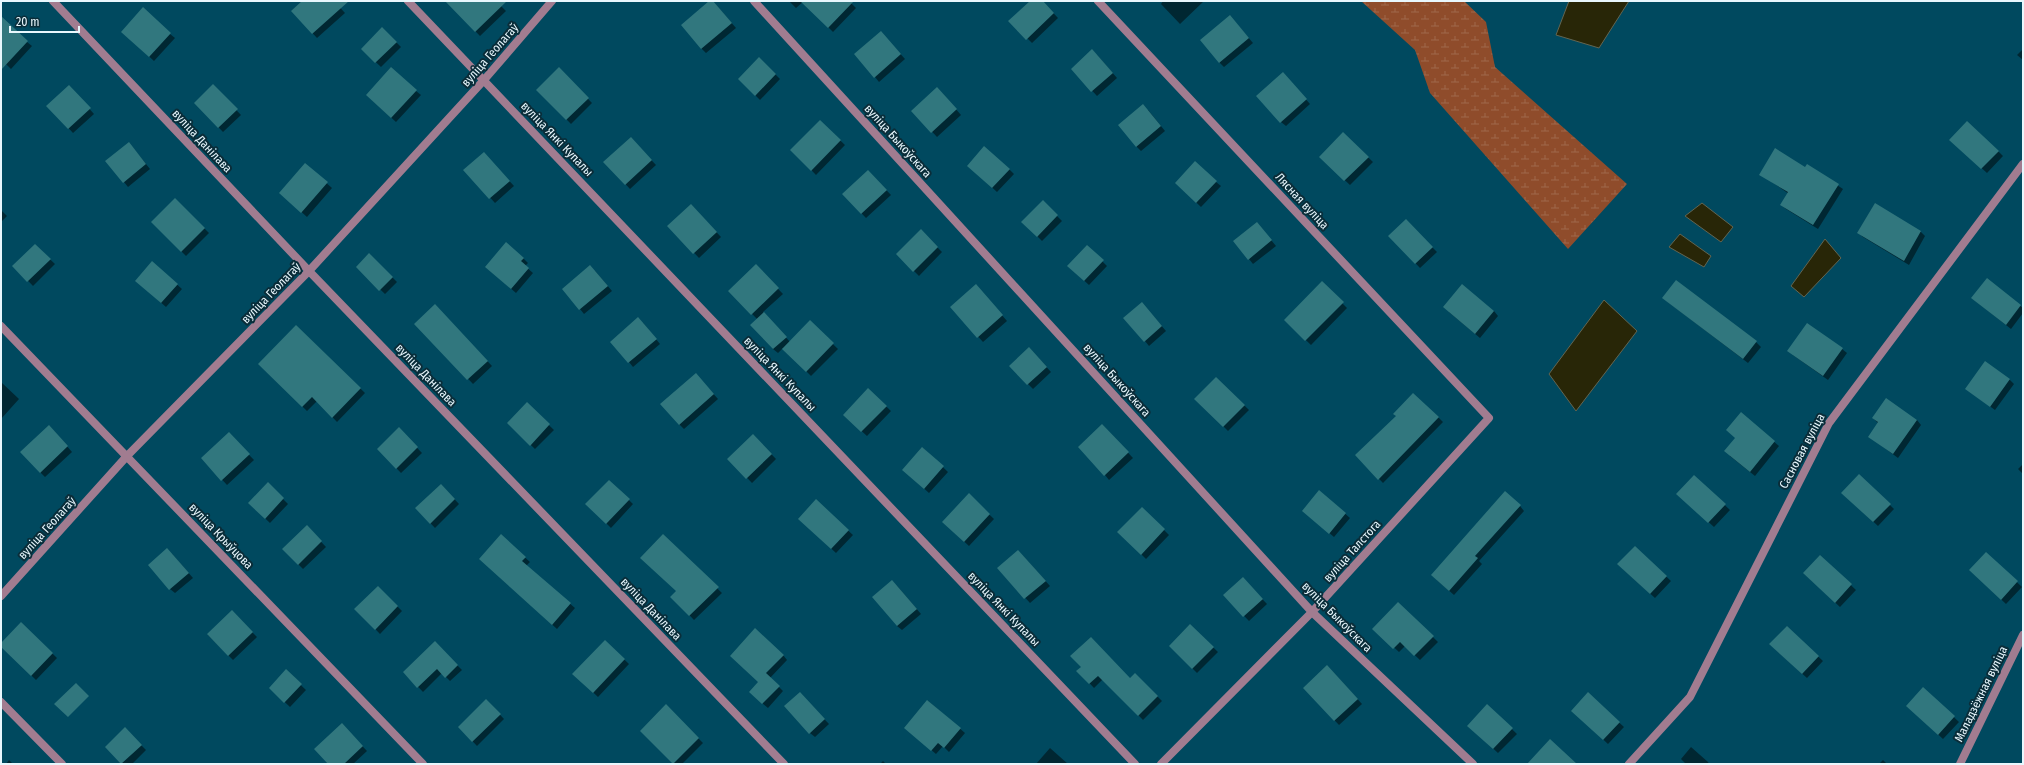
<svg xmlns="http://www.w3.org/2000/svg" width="2024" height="765" font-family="'Fira Sans Condensed',sans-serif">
	<defs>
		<pattern id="wetland-marsh" width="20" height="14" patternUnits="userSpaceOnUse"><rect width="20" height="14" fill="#8f4c2b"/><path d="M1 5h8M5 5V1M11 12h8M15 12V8" fill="none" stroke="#9f674b"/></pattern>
	</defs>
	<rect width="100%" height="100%" fill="#00495f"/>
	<path fill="url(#wetland-marsh)" d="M1361,1H1464L1486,22L1495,67L1627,184L1568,249L1430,93L1415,50Z"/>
	<path fill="#282607" stroke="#626551" d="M1569,1H1629L1599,48L1556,35Z
		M1702,203L1733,227L1721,242L1685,216Z
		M1680,234L1711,256L1704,267L1669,247Z
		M1825,239L1841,258L1804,297L1791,286Z
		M1604,300L1637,331L1576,411L1549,374Z"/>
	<path fill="#0007" d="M304,1H334L345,13L317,38L292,11Z
		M457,1H496L506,11L480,36L451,6Z
		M710,1L716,5L736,28L706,53L701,48Z
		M789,1H804L796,8Z
		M822,1H849L856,8L833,32L812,11Z
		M1031,1H1042L1058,18L1032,43L1010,21Z
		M1163,1H1204L1180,24L1161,4Z
		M1234,21L1253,43L1224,67L1219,62Z
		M382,28L401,47L381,67L362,49Z
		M1,30L27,42L32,46L11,69L1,59Z
		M170,34L175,38L154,61L127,36Z
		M885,37L905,59L879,82L875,77Z
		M2023,49V60L2017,55Z
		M1097,55L1117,78L1097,96L1072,69Z
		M759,58L780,79L760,100L739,79Z
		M559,69L592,103L571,124L538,90Z
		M1287,78L1310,104L1286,126L1281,122Z
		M69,86L94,114L73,133L48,106Z
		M213,86L241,115L223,132L195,103Z
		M416,91L421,95L396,122L372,100Z
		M942,93L961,115L937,137L913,111Z
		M1148,110L1165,131L1141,151L1136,146Z
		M820,121L845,145L816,175L792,150Z
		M1343,133L1373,162L1350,185L1320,157Z
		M635,143L656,165L630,189L605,162Z
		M1955,144L1998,151L2003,156L1987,173Z
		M133,148L150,169L128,187L124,182Z
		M488,158L514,186L495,203L465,170Z
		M305,164L332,188L307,217L285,197Z
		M1807,165L1843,189L1818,229L1786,209L1781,205L1789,194L1761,174L1805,168Z
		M1009,169L1014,174L997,192L973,170Z
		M868,171L891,195L866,218L843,194Z
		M1216,182L1221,186L1201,207L1176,183Z
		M175,199L209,233L186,256L152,222Z
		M1043,202L1062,221L1042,241L1023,222Z
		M1875,204L1921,232L1925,236L1909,265L1863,237L1858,232Z
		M691,205L721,237L699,258L669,226Z
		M1,210L7,216L1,222Z
		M1406,221L1437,252L1420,268L1390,236Z
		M1257,223L1276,246L1253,264L1249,259Z
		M921,231L942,252L919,276L897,254Z
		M35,245L55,264L33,286L14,266Z
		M1087,246L1107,266L1089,285L1068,266Z
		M369,254L397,282L385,294L357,267Z
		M523,258L528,263L525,266L533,273L516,293L491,271Z
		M152,262L182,289L166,307L141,285Z
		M756,266L783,294L763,312L790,342L810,322L838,349L811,376L783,348L778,353L773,349L757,319L730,291Z
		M595,271L612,291L584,314L580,309Z
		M1987,280L2023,308V313L2011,329L1972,298Z
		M1322,283L1347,308L1311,345L1285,320Z
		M980,290L1007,321L983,342L951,307Z
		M1668,302L1756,342L1761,347L1748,363Z
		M435,306L492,366L473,384L416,324Z
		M1146,308L1166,331L1149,346L1145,341Z
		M1494,311L1498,316L1480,338L1449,312Z
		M643,323L660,344L633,367L629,362Z
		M296,326L365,393L337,422L317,401L307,411L259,364Z
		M1029,348L1051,372L1033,389L1010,366Z
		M1842,349L1847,353L1828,380L1793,355Z
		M1216,378L1249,410L1228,431L1196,399Z
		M700,379L718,399L684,429L679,424Z
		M2009,379L2014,384L1995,410L1966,389Z
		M1,382L19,399L1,419Z
		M868,389L891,411L867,436L844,415Z
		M527,404L554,430L535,449L508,423Z
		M1741,414L1779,446L1755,476L1730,456L1736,438Z
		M1438,417L1443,422L1383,483L1356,455Z
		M1873,418L1917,420L1921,425L1898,458L1870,437L1878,423Z
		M1102,425L1133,458L1109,480L1105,475Z
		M399,429L422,453L401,473L378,449Z
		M54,431L72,452L45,477L40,472Z
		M229,434L254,460L227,485L202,458Z
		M753,435L776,459L752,483L729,459Z
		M923,448L948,472L929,493L908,474Z
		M2023,464V474L2018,469Z
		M1859,475L1894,509L1878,526L1847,497Z
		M1694,476L1730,510L1714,527L1682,498Z
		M609,481L633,504L611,528L587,504Z
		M268,484L288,504L270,523L249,503Z
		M441,485L459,504L435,528L416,508Z
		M1319,491L1350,518L1334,537L1308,515Z
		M969,495L994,519L969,546L943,522Z
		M816,501L853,535L836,553L804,523Z
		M1520,506L1524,511L1479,561L1482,564L1454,595L1437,580Z
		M1142,508L1169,535L1146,559L1119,532Z
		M307,527L326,547L303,569L283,549Z
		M501,536L530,562L526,566L575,608L557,629L485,563Z
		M663,536L722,593L694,620L672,597L678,592Z
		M1635,547L1671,581L1655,598L1623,569Z
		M1986,553L2022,587L2006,604L1970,570Z
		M172,554L193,578L175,593L170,589Z
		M1023,556L1050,586L1030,603L999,569Z
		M1820,556L1856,590L1840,607L1809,578Z
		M1243,579L1267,604L1249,621L1224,595Z
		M897,586L921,614L902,630L897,626Z
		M378,587L402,611L380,634L356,609Z
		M1398,603L1438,642L1420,660L1405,646L1399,652L1374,629Z
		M232,612L257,637L233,660L208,635Z
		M21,623L57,658L36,680L1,646Z
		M1190,625L1218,652L1197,673L1170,646Z
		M1787,627L1823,661L1807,678L1775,649Z
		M605,641L629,664L598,697L574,674Z
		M435,643L462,670L450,681L442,673L423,692L404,672Z
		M783,655L787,660L770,678L783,691L768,708L755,697L759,682L731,656Z
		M286,671L306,690L290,707L270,688Z
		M1078,671L1130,680L1135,674L1162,701L1143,720L1103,679L1094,688Z
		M1332,671L1362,704L1339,725L1304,688Z
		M1923,688L1959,722L1943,739L1912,710Z
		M1588,694L1624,727L1608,744L1577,715Z
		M804,698L829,724L815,737L810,733Z
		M486,700L504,719L477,746L459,727Z
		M928,701L965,733L949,752L943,746L936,754L910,732Z
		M1487,705L1517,734L1498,753L1473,730Z
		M666,706L703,743L682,764H675L641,731Z
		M342,725L367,751L353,764H329Z
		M125,729L146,750L132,764H123L106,747Z
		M1691,747L1708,762L1709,764H1686L1681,759Z
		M1050,748L1068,764H1036Z
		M9,760L13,764H6Z
		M1883,760L1887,764H1879Z
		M883,761L886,764H880Z"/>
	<path fill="#31777e" d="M302,1H349L312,34L291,11Z
		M445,1H507L475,32Z
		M709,1H713L732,23L701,49L681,25Z
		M800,1H854L828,28Z
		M1030,1H1043L1054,13L1026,40L1008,21Z
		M143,7L171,33L149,57L121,32Z
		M1230,15L1249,38L1219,63L1200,40Z
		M1,16L28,41L1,70Z
		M382,27L397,42L375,63L361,49Z
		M881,31L901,54L874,78L854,54Z
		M1092,49L1113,73L1091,92L1071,69Z
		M759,57L776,74L755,96L738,79Z
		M391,67L417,90L391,118L366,95Z
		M559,67L589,98L566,120L536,90Z
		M1283,72L1307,99L1280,123L1256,96Z
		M213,84L238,109L218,128L194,103Z
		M69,85L91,108L68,129L46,106Z
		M937,87L957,109L931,133L911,111Z
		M1143,104L1161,126L1136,147L1118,125Z
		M820,120L841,140L811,171L790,150Z
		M1967,121L1999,151L1981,169L1949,140Z
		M1343,132L1369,157L1344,181L1319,157Z
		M631,137L652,160L625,185L603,162Z
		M129,142L146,164L123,183L105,161Z
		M984,146L1010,169L992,188L967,166Z
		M1775,148L1805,167L1807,164L1839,184L1813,225L1780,205L1788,192L1759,175Z
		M484,152L510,181L489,199L463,170Z
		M1195,161L1217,181L1196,203L1175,183Z
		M305,163L328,182L301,213L279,193Z
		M868,170L887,190L861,214L842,194Z
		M175,198L205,228L181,252L151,222Z
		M1043,200L1058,215L1037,237L1021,222Z
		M1875,203L1921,231L1904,261L1857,233Z
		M691,204L717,232L693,254L667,226Z
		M1406,219L1433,247L1415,264L1388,236Z
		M1257,222L1272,240L1248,260L1233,241Z
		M921,229L938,247L913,272L896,254Z
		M506,242L524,258L521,261L529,268L511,289L485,267Z
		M35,244L51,259L27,282L12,266Z
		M1087,245L1104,260L1084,281L1067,266Z
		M369,253L393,277L379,291L356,267Z
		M152,261L178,284L161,303L135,281Z
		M756,264L779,288L751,315L728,291Z
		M590,265L608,286L579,310L562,289Z
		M1987,278L2021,305L2006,325L1971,298Z
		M1676,280L1757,341L1743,359L1662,298Z
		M1322,281L1344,302L1305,341L1284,320Z
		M976,284L1003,315L977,338L950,307Z
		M1462,284L1494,311L1475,334L1443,307Z
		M1142,302L1162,326L1144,342L1123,318Z
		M435,304L488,361L467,380L414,324Z
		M764,312L787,337L773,349L750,325Z
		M638,317L657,339L628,363L610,342Z
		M810,320L834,343L806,372L782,349Z
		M1807,323L1843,348L1823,376L1787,351Z
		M296,325L361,388L332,418L312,397L302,407L258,364Z
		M1029,347L1047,367L1027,385L1009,366Z
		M1985,361L2010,379L1990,407L1965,389Z
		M696,373L714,394L679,425L660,404Z
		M1216,377L1245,405L1223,427L1194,399Z
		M868,388L887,406L861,432L843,415Z
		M1413,393L1439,417L1378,480L1355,455L1396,416L1393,414Z
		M1886,398L1917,420L1893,454L1868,437L1878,422L1872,418Z
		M527,402L550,424L530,446L507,423Z
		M1741,412L1775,441L1750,472L1724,451L1735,438L1726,430Z
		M1102,424L1129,452L1104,476L1078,447Z
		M49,425L68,446L40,473L20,452Z
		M399,427L418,447L396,469L377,449Z
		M229,432L250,454L221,481L201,458Z
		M753,434L772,454L746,479L727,459Z
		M922,447L944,466L924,489L902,470Z
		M1859,474L1891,504L1873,522L1841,493Z
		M1694,475L1726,504L1708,523L1676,494Z
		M609,480L630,499L606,524L585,504Z
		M268,482L284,498L265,519L248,503Z
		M441,484L455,499L430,524L415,508Z
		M1319,490L1346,513L1329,534L1302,511Z
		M1505,491L1521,505L1475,556L1478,558L1449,591L1431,575Z
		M969,493L990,514L964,542L942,522Z
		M816,499L849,530L831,549L798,519Z
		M1142,507L1165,529L1141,555L1117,532Z
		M307,525L322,541L298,565L282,549Z
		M501,534L526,557L522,561L571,603L552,625L479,559Z
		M663,534L719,587L689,616L670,597L676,591L640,558Z
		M1635,546L1667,576L1650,594L1617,564Z
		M167,548L189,573L169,590L148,565Z
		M1018,550L1046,581L1024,599L997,568Z
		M1986,552L2018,581L2001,600L1969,570Z
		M1820,555L1852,584L1835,603L1803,573Z
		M1243,577L1263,599L1243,617L1223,595Z
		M892,580L917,609L897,626L872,597Z
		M378,586L398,606L375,630L354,609Z
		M1398,602L1434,636L1414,656L1400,642L1393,649L1372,629Z
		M232,610L253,632L228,656L207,634Z
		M21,622L53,653L31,676L1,647V643Z
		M1190,624L1214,647L1192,669L1169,646Z
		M1787,626L1819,656L1802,674L1769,644Z
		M755,628L784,655L766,673L780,686L762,704L749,692L758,682L730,656Z
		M1091,637L1130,678L1135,673L1158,696L1138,716L1098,676L1089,684L1076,671L1081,667L1070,656Z
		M605,640L625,659L593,693L572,674Z
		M435,641L458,665L445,678L437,669L417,688L403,672Z
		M1327,665L1358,699L1334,721L1303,688Z
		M286,669L302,684L284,703L269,688Z
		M76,683L89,696L68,717L54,704Z
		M1923,687L1955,716L1938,735L1906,706Z
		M800,692L825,719L809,734L784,706Z
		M1588,692L1620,722L1603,740L1571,711Z
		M486,699L501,714L472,742L458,727Z
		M927,700L961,728L944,748L938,743L931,751L904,728Z
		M666,704L699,738L673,764L640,731Z
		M1487,704L1513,728L1493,749L1467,726Z
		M342,723L363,746L344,764H328L314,749Z
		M125,727L142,745L121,764L105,747Z
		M1550,739L1577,764H1527Z"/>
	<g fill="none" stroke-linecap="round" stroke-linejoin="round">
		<path stroke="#a17c90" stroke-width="8" d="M53,1L309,271L784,764
			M408,1L1135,764
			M754,1L1312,612L1473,764
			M1098,1L1489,418L1312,612L1161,764
			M1,326L423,764
			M1,596L127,456L309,271L484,80L552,1
			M1,702L62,764
			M1629,764L1690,697L1829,423L2023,164
			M1960,764L2023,635"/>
	</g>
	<g text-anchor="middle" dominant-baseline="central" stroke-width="4" stroke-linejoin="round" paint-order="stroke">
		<g font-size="12" fill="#e8f7fd" stroke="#0a2d39">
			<text transform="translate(490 55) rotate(-49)">вуліца Геолагаў</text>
			<text transform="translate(557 139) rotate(46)">вуліца Янкі Купалы</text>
			<text transform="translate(202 141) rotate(47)">вуліца Данілава</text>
			<text transform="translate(898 141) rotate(48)">вуліца Быкоўскага</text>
			<text transform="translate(1302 201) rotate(47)">Лясная вуліца</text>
			<text transform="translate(271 293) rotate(-46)">вуліца Геолагаў</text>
			<text transform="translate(780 374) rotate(46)">вуліца Янкі Купалы</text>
			<text transform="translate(426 375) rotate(46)">вуліца Данілава</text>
			<text transform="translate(1117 380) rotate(48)">вуліца Быкоўскага</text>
			<text transform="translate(1802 451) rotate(-62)">Сасновая вуліца</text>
			<text transform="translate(47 528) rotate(-48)">вуліца Геолагаў</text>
			<text transform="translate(221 536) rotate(46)">вуліца Крыўцова</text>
			<text transform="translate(1352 551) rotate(-48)">вуліца Талстога</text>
			<text transform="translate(651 609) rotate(46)">вуліца Данілава</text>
			<text transform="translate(1004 609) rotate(46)">вуліца Янкі Купалы</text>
			<text transform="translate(1337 617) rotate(45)">вуліца Быкоўскага</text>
			<text transform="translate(1981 694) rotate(-64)">Маладзёжная вуліца</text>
		</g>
	</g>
	<rect width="2024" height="765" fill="none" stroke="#e8f7fd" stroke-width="4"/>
	<path d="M10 26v6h69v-6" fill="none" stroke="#e8f7fd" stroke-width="2"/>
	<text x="16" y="26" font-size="12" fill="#e8f7fd" stroke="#0a2d39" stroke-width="3" paint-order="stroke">20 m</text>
</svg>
